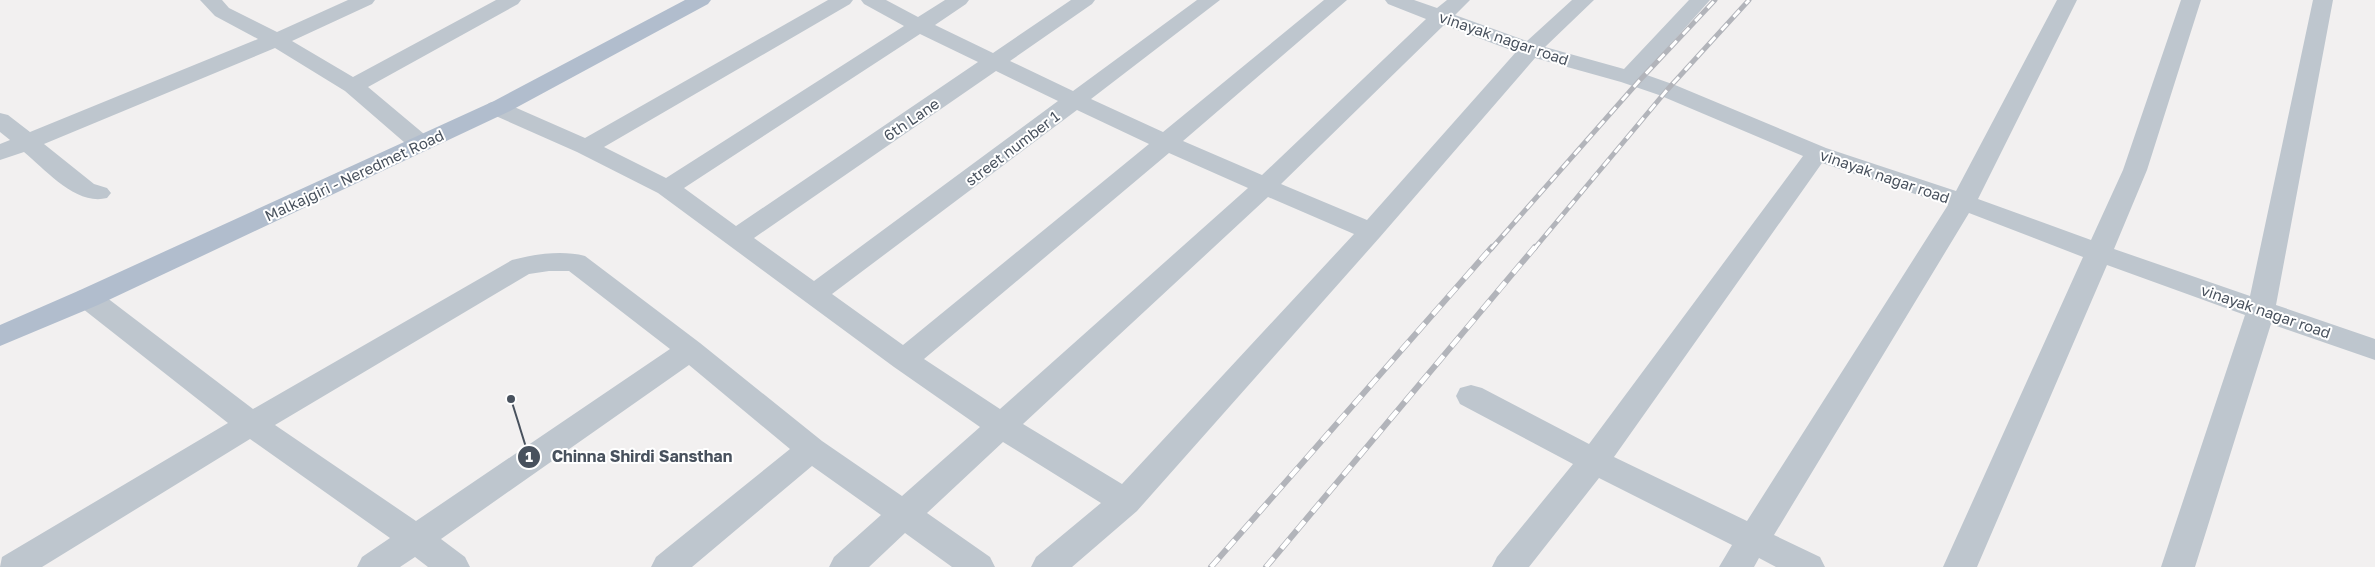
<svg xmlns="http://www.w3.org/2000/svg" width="2375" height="567" font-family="'Golos Text',sans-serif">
	<rect width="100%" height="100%" fill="#f2f0f0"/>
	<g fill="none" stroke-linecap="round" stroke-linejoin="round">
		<path fill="#bec6ce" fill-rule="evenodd" d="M200,0H222L229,8L277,32L348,0H375L372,4L292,41L353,77L496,0H521L518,4L368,87L430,139L433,144L430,149L421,151L412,149L345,91L275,48L44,144L94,184L107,188L111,193L107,198C76,206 46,170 24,152L0,160V144L10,140L0,132V113L8,115L30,132L258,39L215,16Z
			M828,0H853L850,4L604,147L666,178L904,26L864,4L861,0H886L918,17L945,0H969L966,4L935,25L993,53L1071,0H1095L1092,4L1010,61L1073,91L1197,0H1220L1091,99L1163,132L1324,0H1347L1183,141L1262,175L1426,19L1388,4L1385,0H1414L1437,8L1447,0H1470L1455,15L1527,41L1572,0H1594L1545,47L1624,69L1689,0H1710L1644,74L1675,85L1826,148L1956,191L2057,0H2077L1978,199L2091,240L2123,170L2181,0H2201L2147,170L2114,249L2250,296L2313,0H2333L2276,305L2375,339V360L2271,324L2195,567H2161L2245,315L2107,265L1977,567H1943L2083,257L1969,213L1774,535L1820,557L1825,567H1776L1759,558L1754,567H1719L1732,545L1599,478L1529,567H1492L1497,557L1573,464L1460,404L1456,396L1460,388L1471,385L1482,388L1589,444L1803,156L1659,95L1621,82L1535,58L1380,237L1137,511L1072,567H1031L1036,557L1101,503L1003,442L927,513L990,557L995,567H952L905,533L869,567H829L834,557L881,515L812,466L692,567H651L656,557L790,449L689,365L441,539L465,557L470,567H428L415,557L400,567H357L362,557L390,538L250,439L42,567H0L2,557L228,423L78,305L74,298L78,291L88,289L98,291L253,409L512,260C535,254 562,250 585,256L700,343L822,441L902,496L980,427L894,367L658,193L577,152L489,113L485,108L489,103L497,101L505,103L585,138ZM1444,25L1516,52L1367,220L1281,184ZM920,34L978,62L736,226L684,188ZM996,71L1058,101L814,281L754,238ZM1077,110L1149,144L903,345L832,294ZM1169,153L1248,188L1000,409L924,359ZM1822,163L1948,205L1747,521L1614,457ZM1268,197L1354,234L1122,484L1023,424ZM549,271H569L670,349L416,521L275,425L529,274Z"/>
		<path fill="#b1bdcd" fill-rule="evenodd" d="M685,0H711L708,4L510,111L98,305L0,346V325L78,291L494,101Z"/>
		<defs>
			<path id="rail-far1" d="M1491,249L1639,81L1715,0
				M1534,249L1667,90L1749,0"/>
			<path id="rail" d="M1211,567L1492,247
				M1266,567L1535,247"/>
		</defs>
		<use href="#rail-far1" stroke="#b2b4ba" stroke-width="5"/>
		<use href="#rail" stroke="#b2b4ba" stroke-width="6"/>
		<use href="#rail-far1" stroke="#fff" stroke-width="3" stroke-dasharray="9" stroke-linecap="butt"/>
		<use href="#rail" stroke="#fff" stroke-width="4.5" stroke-dasharray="12" stroke-linecap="butt"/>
	</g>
	<g text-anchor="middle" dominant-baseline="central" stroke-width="4" stroke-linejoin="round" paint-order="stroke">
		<g font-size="15" fill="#48515d" stroke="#fff">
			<text transform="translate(1504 38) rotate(19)">vinayak nagar road</text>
			<text transform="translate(911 119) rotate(-34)">6th Lane</text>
			<text transform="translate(1012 148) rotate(-37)">street number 1</text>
			<text transform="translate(354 175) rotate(-25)">Malkajgiri - Neredmet Road</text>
			<text transform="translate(1885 176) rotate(19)">vinayak nagar road</text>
			<text transform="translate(2266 311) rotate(19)">vinayak nagar road</text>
		</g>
	</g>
	<path fill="none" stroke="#48515d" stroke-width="2" d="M511 399L529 457"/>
	<g fill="#48515d" stroke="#fff" stroke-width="2">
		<circle cx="511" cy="399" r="5"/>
		<circle cx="529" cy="457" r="12"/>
	</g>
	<g font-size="15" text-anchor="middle" font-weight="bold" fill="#fff">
		<text x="529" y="462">1</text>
	</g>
	<g font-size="16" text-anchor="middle" font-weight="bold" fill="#48515d" stroke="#fff" stroke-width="4" stroke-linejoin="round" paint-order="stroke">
		<text x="642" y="462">Chinna Shirdi Sansthan</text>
	</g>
</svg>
